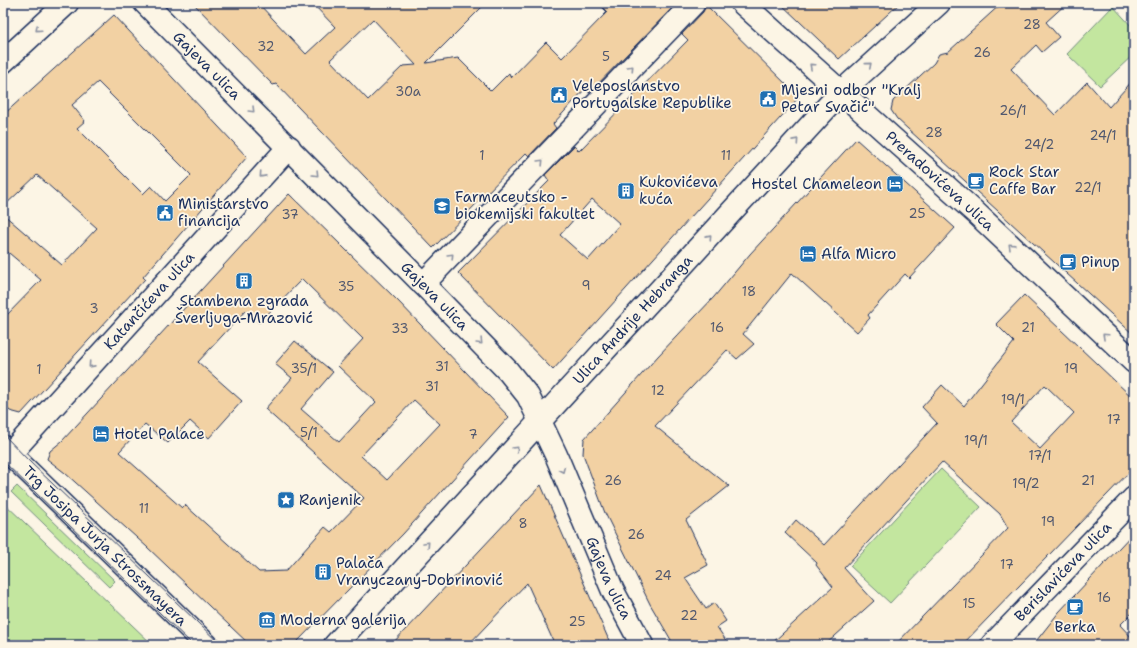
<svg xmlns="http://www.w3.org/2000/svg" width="1137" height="648" font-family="'Shantell Sans',sans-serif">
	<rect width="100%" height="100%" fill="#fcf5e5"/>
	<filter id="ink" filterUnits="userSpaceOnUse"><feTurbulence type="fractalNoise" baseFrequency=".025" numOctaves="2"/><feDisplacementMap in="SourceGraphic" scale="8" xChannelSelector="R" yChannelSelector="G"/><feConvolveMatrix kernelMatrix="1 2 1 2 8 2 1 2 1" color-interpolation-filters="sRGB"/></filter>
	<g filter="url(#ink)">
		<path fill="#c3e69f" stroke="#6f8a7e" d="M1113,6L1134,29V54L1100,86L1067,54Z
			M941,469L981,507L890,603L850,566Z
			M17,486L115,581L109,587L11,492Z
			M3,502L153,645H3Z"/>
		<path fill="#f2d1a3" stroke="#1b2f5e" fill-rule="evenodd" d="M193,3H258L306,54L335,27L312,3H486L426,63L458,58L491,91L509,73L511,78L546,42L562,58L607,12L598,3H677L589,93L585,89L553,124L556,128L529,156L526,153L433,248L276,84L273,85ZM373,19L416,65L403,66L368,100L330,60Z
			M780,3H900L839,59Z
			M1002,3H1067L1046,22L1059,37L1042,52L1036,45L1011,69L1055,115L1087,82L1109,107L1134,79V335L897,119L891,110L893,101L934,63L939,54L948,52Z
			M706,5L799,97L553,370L458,273L549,181L545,175L574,146L579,151L688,40L682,34L703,12ZM592,199L620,224L588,260L560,235Z
			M114,15L247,157L143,277L145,279L21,414L10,411L3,404V319L41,280L3,248V214L62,265L97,228L37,175L3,207V115ZM98,82L191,175L165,201L151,186L143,194L77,128L85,121L72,105Z
			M856,139L955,228L909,278L905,274L868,315L870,318L857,332L792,273L743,334L754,344L737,359L727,350L655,426L729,486L686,520L708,565L685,578L706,609L714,603L726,621L717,627L729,645H674L650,604L605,513L583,454L584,439L658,356L714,297L750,254Z
			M289,194L398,301L509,417L403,534L294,645H250L147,547L65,473L47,459L50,451L62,441L126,372ZM302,279L363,339L338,366L376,402L339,442L301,409L333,372L295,341L275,364L292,378L265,409L364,498L331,532L325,527L286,571L259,572L185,505L182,508L119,452L145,424L168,443L190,421L209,438L242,401L198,362L246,310L259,323ZM414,400L440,424L387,480L361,456Z
			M1024,295L1134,399V467L962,645H895L1008,528L1000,514L942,462L844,568L874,601L825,645H770L833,587L816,565L817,563L785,533L796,520L824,545L937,423L922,407L942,385L964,406L1014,342L996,324ZM1045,385L1074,413L1040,449L1011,422Z
			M541,485L611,645H555L527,583L468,645H391Z
			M1134,532V611L1120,625L1134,640V645H1033L1059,612Z"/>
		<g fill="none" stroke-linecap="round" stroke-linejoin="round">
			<defs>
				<g id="minor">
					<path id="s1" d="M841,92L977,214L1134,362"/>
					<path d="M423,284L694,3"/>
					<path id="s2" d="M10,454L289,147"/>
					<path id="s3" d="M992,645L1134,498"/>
				</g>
				<g id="tertiary">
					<path id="s4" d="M145,3L423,284L508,371L528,396L556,455L613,591L642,645"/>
					<path d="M742,3L841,92"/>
					<path id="s5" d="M3,447L207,645"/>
				</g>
				<g id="secondary">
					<path d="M3,62L67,3"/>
					<path id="s6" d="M335,645L841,92L939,3"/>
				</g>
			</defs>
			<use href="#minor" stroke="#1b2f5e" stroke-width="25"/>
			<use href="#tertiary" stroke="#1b2f5e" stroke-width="25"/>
			<use href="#secondary" stroke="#1b2f5e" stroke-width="25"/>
			<use href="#minor" stroke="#fcf5e5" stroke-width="22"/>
			<use href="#tertiary" stroke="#fcf5e5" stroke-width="22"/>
			<use href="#secondary" stroke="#fcf5e5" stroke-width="22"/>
			<path stroke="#1b2f5e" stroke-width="1" d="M3,434L30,462L221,645
				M3,461L193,645"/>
		</g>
		<defs><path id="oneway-chevron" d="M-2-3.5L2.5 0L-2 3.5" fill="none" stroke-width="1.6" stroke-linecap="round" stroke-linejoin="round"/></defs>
		<g stroke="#8c92a2">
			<use href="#oneway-chevron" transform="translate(38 29) rotate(138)"/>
			<use href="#oneway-chevron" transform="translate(869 65) rotate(-41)"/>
			<use href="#oneway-chevron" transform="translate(812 66) rotate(-138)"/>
			<use href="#oneway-chevron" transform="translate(631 68) rotate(-46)"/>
			<use href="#oneway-chevron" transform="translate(252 110) rotate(45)"/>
			<use href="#oneway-chevron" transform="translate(796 141) rotate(-48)"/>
			<use href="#oneway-chevron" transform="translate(541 162) rotate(-46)"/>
			<use href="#oneway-chevron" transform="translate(316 174) rotate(46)"/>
			<use href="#oneway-chevron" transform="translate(262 175) rotate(132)"/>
			<use href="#oneway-chevron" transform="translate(709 237) rotate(-48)"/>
			<use href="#oneway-chevron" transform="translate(1011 246) rotate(-136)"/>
			<use href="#oneway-chevron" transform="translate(451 256) rotate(-46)"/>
			<use href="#oneway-chevron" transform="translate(1105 336) rotate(-137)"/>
			<use href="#oneway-chevron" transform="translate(480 342) rotate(46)"/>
			<use href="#oneway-chevron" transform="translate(91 365) rotate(132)"/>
			<use href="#oneway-chevron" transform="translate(516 449) rotate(-46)"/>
			<use href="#oneway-chevron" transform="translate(562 470) rotate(67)"/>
			<use href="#oneway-chevron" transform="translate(427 544) rotate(-47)"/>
		</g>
	</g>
	<defs>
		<symbol id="civic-square" viewBox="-11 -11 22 22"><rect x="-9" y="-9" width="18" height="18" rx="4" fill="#1f6fb2" stroke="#fcf5e5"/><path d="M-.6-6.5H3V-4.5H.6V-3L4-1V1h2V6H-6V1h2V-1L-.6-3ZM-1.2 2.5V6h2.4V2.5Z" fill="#fff"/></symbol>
		<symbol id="cafe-square" viewBox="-11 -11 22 22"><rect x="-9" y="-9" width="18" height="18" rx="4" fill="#1f6fb2" stroke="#fcf5e5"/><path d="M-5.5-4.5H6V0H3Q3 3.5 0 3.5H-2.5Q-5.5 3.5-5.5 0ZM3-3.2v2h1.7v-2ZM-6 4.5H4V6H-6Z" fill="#fff"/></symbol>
		<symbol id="hotel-square" viewBox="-11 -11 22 22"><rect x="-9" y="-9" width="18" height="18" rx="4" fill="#1f6fb2" stroke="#fcf5e5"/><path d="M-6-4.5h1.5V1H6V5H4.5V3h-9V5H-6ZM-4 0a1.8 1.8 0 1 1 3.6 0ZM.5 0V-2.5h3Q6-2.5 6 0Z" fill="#fff"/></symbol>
		<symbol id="building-square" viewBox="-11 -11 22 22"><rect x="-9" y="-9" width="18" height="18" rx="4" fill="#1f6fb2" stroke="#fcf5e5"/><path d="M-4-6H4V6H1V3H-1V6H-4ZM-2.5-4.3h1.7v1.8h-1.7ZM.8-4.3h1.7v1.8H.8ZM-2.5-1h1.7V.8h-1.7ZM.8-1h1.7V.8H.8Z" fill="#fff"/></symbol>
		<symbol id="university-square" viewBox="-11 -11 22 22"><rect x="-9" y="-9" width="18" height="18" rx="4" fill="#1f6fb2" stroke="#fcf5e5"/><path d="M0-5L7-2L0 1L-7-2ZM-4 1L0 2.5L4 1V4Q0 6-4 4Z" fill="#fff"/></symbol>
		<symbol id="sight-square" viewBox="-11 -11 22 22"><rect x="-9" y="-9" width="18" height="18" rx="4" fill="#1f6fb2" stroke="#fcf5e5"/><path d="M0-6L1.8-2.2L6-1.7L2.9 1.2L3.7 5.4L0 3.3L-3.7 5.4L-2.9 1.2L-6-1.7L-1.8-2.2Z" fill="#fff"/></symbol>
		<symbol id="museum-square" viewBox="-11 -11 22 22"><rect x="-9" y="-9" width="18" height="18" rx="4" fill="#1f6fb2" stroke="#fcf5e5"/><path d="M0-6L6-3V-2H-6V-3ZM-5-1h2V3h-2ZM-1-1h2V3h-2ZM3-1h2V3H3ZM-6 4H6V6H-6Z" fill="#fff"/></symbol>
	</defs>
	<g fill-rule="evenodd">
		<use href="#civic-square" x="549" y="85" width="20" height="20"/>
		<use href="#civic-square" x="758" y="89" width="20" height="20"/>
		<use href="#cafe-square" x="966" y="171" width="20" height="20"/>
		<use href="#hotel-square" x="885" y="174" width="20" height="20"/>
		<use href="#building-square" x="616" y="181" width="20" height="20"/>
		<use href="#university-square" x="432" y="196" width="20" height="20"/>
		<use href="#civic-square" x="155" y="203" width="20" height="20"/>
		<use href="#hotel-square" x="798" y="244" width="20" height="20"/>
		<use href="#cafe-square" x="1058" y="252" width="20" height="20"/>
		<use href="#building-square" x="234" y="271" width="20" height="20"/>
		<use href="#hotel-square" x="91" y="424" width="20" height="20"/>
		<use href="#sight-square" x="276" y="490" width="20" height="20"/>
		<use href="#building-square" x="313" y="562" width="20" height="20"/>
		<use href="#cafe-square" x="1065" y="597" width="20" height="20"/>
		<use href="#museum-square" x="257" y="610" width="20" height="20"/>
	</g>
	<g text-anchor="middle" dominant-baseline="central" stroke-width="3.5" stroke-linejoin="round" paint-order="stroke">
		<g font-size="13" fill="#51586f">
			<text x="1032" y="24">28</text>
			<text x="266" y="46">32</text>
			<text x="982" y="52">26</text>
			<text x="606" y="56">5</text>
			<text x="408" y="91">30a</text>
			<text x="1013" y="110">26/1</text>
			<text x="934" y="132">28</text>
			<text x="1103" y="135">24/1</text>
			<text x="1039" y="144">24/2</text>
			<text x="482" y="155">1</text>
			<text x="726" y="155">11</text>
			<text x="1088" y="187">22/1</text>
			<text x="917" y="213">25</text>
			<text x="290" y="214">37</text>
			<text x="586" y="285">9</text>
			<text x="346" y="286">35</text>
			<text x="749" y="291">18</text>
			<text x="94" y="308">3</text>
			<text x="717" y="327">16</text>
			<text x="1028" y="327">21</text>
			<text x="400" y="328">33</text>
			<text x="442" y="366">31</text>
			<text x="304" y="368">35/1</text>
			<text x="1071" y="368">19</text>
			<text x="39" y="369">1</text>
			<text x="432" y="386">31</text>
			<text x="658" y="390">12</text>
			<text x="1013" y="399">19/1</text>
			<text x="1114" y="419">17</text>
			<text x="309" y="432">5/1</text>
			<text x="473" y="434">7</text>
			<text x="976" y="440">19/1</text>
			<text x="1040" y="455">17/1</text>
			<text x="613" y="480">26</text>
			<text x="1088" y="480">21</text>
			<text x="1026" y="483">19/2</text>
			<text x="144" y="508">11</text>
			<text x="1048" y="521">19</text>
			<text x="523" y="523">8</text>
			<text x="636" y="534">26</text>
			<text x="1007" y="564">17</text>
			<text x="663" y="575">24</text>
			<text x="1104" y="597">16</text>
			<text x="969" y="603">15</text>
			<text x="689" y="615">22</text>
			<text x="577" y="621">25</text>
		</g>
		<g font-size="15" fill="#1b2f5e" stroke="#fcf5e5">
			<text stroke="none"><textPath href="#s4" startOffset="88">Gajeva ulica</textPath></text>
			<text stroke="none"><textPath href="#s1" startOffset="133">Preradovićeva ulica</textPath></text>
			<text stroke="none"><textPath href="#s4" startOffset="412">Gajeva ulica</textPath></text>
			<text stroke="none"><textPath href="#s2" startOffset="207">Katančićeva ulica</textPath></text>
			<text stroke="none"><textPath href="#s6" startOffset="441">Ulica Andrije Hebranga</textPath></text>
			<text stroke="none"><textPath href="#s5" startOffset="142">Trg Josipa Jurja Strossmayera</textPath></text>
			<text stroke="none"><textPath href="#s3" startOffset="102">Berislavićeva ulica</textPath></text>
			<text stroke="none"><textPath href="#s4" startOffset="748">Gajeva ulica</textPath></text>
		</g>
		<g font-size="15" fill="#1b2f5e" stroke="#fcf5e5" text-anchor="start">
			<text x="572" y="86">Veleposlanstvo<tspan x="572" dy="17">Portugalske Republike</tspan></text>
			<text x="781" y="90">Mjesni odbor "Kralj<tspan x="781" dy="17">Petar Svačić"</tspan></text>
			<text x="989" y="172">Rock Star<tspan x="989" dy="17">Caffe Bar</tspan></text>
			<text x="639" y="182">Kukovićeva<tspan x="639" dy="17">kuća</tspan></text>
			<text x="882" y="184" text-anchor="end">Hostel Chameleon</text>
			<text x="455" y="197">Farmaceutsko -<tspan x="455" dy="17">biokemijski fakultet</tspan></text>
			<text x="178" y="204">Ministarstvo<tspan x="178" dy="17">financija</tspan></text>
			<text x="821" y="254">Alfa Micro</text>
			<text x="1081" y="262">Pinup</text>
			<text x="244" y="301" text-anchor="middle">Stambena zgrada<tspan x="244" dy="17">Šverljuga-Mrazović</tspan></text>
			<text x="114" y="434">Hotel Palace</text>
			<text x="299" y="500">Ranjenik</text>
			<text x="336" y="563">Palača<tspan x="336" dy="17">Vranyczany-Dobrinović</tspan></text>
			<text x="280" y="620">Moderna galerija</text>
			<text x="1075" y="627" text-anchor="middle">Berka</text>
		</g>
	</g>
	<rect width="1137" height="648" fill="none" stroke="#fcf5e5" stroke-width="16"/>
	<rect x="8" y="8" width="1121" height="632" fill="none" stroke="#1b2f5e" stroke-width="1.5" filter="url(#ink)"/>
</svg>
